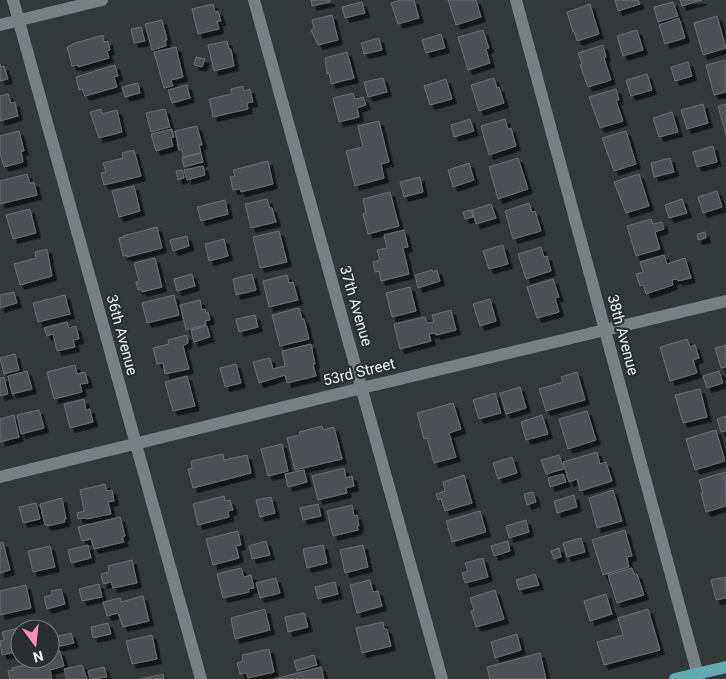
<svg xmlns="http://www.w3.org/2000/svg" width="726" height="679" font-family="Roboto,sans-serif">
	<defs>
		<filter id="shadow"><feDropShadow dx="4.5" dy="4.5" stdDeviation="0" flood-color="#0009"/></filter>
	</defs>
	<rect width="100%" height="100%" fill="#33393b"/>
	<path fill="#4d5155" stroke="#6b6e73" filter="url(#shadow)" d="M311,0H330V2L312,6Z
		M401,0H414L419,18L398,24L391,3Z
		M448,0H476L481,17L456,25Z
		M615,0H638L640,4L618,11Z
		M680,0H702L682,6Z
		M362,2L365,13L345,18L342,7Z
		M673,2L678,16L658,22L654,7Z
		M213,4L215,12L218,11L221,21H217L219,29L198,34L192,9Z
		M590,4L599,34L577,41L574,31L573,32L567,12Z
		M332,15L338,40L318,45L311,30L314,29L312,20Z
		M717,16L726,48L703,55L694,23Z
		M679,18L685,38L665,44L659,25Z
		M162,20L167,40H165L166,46L152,50L145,24Z
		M141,27L145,41L134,43L131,29Z
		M483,30L489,48L486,49L490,63L468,70L458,37Z
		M637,30L643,50L623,56L617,36Z
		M441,34L445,48L426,53L422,40Z
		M103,35L104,42L108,41L110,50L107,51L109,58L78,67V65L72,66L67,47L72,45V44Z
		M379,38L382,50L364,54L361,43Z
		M227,41L229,49H231L234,66L214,71L208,45Z
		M603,45L606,57L604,58L611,80L588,87L580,65L582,64L578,53Z
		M176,47L183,77L171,80L173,86L164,88L154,52Z
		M347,52L354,78L331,84L329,73L327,74L325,58Z
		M196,57L205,59L202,67L194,65Z
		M726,60V92L714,95L706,65Z
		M688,62L692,76L675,81L671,67Z
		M0,64L1,67L4,66L8,79L0,81Z
		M115,65L118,76L114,77L117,87L85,96L82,89L79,90L76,77Z
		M647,74L652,90L631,96L626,80Z
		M383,78L387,92L368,97L364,82Z
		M494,78L497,88L499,87L504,103L479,111L471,85Z
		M446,79L452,99L430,105L424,86Z
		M138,83L140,93L125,97L122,87Z
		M187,85L190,98L172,103L168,90Z
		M243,86L244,91L250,89L253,102L247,103L248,109L213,117L209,99L232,94L231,89Z
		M616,89L619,100H616L623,121L600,128L589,97Z
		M353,93L355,99L363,97L366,105L357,108L359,117L339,122L333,98Z
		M8,94L11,103L15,102L18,116L0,121V96Z
		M703,104L708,123L687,129L681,110Z
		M726,104V135L718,106Z
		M101,109L102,114L117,110L122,132L99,138L90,112Z
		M165,109L170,127L151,132L146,113Z
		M672,112L678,132L659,137L653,118Z
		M470,119L474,131L454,137L451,125Z
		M505,119L508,129L511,128L516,146L489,155L481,126Z
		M379,121L389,162L381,164L384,178L355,186L346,151L363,147L358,126Z
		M197,126L202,145H199L201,153L183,157L182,150H179L175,131Z
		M172,129L174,137L171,138L173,146L156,151L151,134Z
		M19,131L24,151H21L23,162L4,167L0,153V136Z
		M626,131L636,164L614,171L602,138Z
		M713,146L717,162L697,167L693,152Z
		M134,150L141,176L104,185L101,173L106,172L103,163L123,158L122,153Z
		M201,153L203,162L184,167L182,158Z
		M518,158L528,189L498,199L489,167Z
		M670,158L674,172L654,177L651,163Z
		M268,161L273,184L241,192L240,189L233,190L230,177L235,176L233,170Z
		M469,163L474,180L453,187L448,170Z
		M203,166L205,175L187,180L184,170Z
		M182,170L184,178L178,180L176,171Z
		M27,174L30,183L34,182L37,195L0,204V181Z
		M639,174L649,206L626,213L614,182Z
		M420,177L423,192L404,197L400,182Z
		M134,186L140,211L119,217L112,191Z
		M717,191L722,207L703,213L698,197Z
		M390,192L399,226L368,234L363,214L366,213L363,199Z
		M267,199L270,208H272L276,222L251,228L245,204Z
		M682,199L687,213L669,218L665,205Z
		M225,200L228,214L201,221L197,207Z
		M529,203L532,212L535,211L541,231L513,239L505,211Z
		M491,204L496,218L476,224L472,210Z
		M30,209L36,233L13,239L6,215Z
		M471,210L473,217L465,219L463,212Z
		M651,219L653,224L662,222L664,229L655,232L660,249L636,256L627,226Z
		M157,227L162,248L127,257V255L123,256L119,238L124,237L123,236Z
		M404,230L408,247L403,248L409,274L381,281L379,271L375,272L373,262L380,260L377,250L387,248L384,235Z
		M279,231L287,262L260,268L253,237Z
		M705,232L706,238L698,240L697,234Z
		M187,236L189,246L173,251L170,240Z
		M224,239L228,256L209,261L205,244Z
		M503,245L508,264L489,269L483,251Z
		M541,247L544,257L547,256L551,271L526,279L518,254Z
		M47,249L52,276L20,285L14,264L36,258L35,252Z
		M664,255L667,264L685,258L691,278L678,281L677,279L672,280L673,285L646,294L643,285L640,286L636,274L643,272L640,262Z
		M155,258L162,287L142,292L141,289L138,290L136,282L139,281L134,263Z
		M432,270L433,272L437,270L440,281L418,288L415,275Z
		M192,274L195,286L177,291L174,279Z
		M252,274L256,290L236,295L233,279Z
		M287,275L289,283L293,282L298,300L269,307L263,281Z
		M553,279L559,297L555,298L559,312L537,318L527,287Z
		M410,287L416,311L392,317L386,293Z
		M14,292L17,303L0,308V295Z
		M65,295L70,314L38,322L33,303Z
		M174,295L179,315L147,323L142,303Z
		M490,299L496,321L480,326L473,304Z
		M200,300L202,310L205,309L206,313L208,312L210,320L205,321L206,325L186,330L180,305Z
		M299,308L302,319H304L309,339L280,346L272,315Z
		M451,310L456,330L436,335L435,333L429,334L431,341L400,349L394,324L425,317L427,323L434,322L432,315Z
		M255,315L258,327L239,332L236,319Z
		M67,322L69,328L76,326L79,339L73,340L75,347L57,351L53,334L47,336L44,328Z
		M207,326L210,337L194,342L191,330Z
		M187,335L188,343L183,346L189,369L165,374L163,363L157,364L153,348L169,344L168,340Z
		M687,339L690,347L695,345L699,358L693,360L697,373L670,381L660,347Z
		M311,344L315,364H313L316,376L287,383L285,375L259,383L253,362L270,358L273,369L285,366L282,351Z
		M726,345V367L721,368L715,348Z
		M15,354L19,370L4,374L0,358Z
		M236,364L241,383L225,387L220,368Z
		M75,365L77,374L85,372L88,383L80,384L82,392L54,399L47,372Z
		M27,371L32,389L12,394L8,376Z
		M719,371L723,383L707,388L703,376Z
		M577,372L585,400L546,411L539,389L563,382L561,377Z
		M187,376L195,406L173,411L165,382Z
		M4,377L8,394L0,396V378Z
		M520,387L526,408L506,414L500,393Z
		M700,389L707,417L683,423L675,395Z
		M495,393L501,413L479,419L473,400Z
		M84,399L86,410L90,409L93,422L70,428L64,404Z
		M453,403L461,429L449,433L456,457L434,463L427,438L424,439L417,413Z
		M39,410L44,428L21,434L17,415Z
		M587,411L596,440L568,449L559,419Z
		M14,415L19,437L0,442V419Z
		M542,415L548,434L526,440L521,422Z
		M726,416V431L721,432L717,419Z
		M322,426L323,430L334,427L342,459L295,470L287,438L300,435L299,432Z
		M716,430L725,461L695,470L686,439Z
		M282,444L288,471L268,476L261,449Z
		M597,452L600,464L606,462L612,481L580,491L577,479L569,482L563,462Z
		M223,454L224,460L247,455L251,473L193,488L188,469L192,468L191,461Z
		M559,455L564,469L546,474L541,460Z
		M512,457L517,473L498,479L493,463Z
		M344,468L346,478L352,476L354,486L346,488L347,493L318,500L312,476Z
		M304,470L307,482L288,487L285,474Z
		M725,472L726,506L706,512L701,493H703L699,480Z
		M563,474L566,482L550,487L548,478Z
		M464,475L472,503L445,511L441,499L438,500L436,494L445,491L443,482Z
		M105,484L107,491L112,490L114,501L108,502L111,514L86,519V518L78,519L77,513L84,511L80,490Z
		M613,490L622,521L597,528L589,498Z
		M533,492L536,502L527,505L524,494Z
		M574,495L577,507L557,513L554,501Z
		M224,496L225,501L230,500L233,510L228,511L229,517L198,525L193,504Z
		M271,497L275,513L260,517L256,500Z
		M62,498L66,519H64L65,522L47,526V524L45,525L40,504Z
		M36,503L40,519L23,523L19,507Z
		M318,504L321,516L303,520L300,508Z
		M352,505L354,516L357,515L359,526H357L358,530L333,536L327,511Z
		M480,511L486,532L452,542L446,521Z
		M120,517L125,536L122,537L124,542L94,549L91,539L82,541L78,527Z
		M526,520L529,532L509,538L506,526Z
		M625,530L632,556L627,557L629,567L603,575L592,540Z
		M238,531L241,545L236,546L239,558L213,565L206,539Z
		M581,538L585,552L567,557L563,543Z
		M266,541L270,555L252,559L249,546Z
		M508,541L510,551L494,556L491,546Z
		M3,542L10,570L0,573V543Z
		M88,545L91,558L71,563L68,550Z
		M323,545L327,563L307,568L303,549Z
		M363,545L368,567L345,573L340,550Z
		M50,546L55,567L33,572L28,551Z
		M559,548L561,557L554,559L551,551Z
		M483,558L488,577L465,583L462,573L468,571L465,563Z
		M132,560L137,583L113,588L111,582L103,584L101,574L109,572L108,566Z
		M241,568L244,577L251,575L254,588L248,589L249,592L223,598L217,574Z
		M632,568L634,574H637L644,595L617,603L608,575Z
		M535,574L539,585L519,590L516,580Z
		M726,577V598L716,600L711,580Z
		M276,578L280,593L260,598L256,583Z
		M370,580L373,592L378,591L382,606L357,613L350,585Z
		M335,582L338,594L318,599L315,587Z
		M99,584L102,597L82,601L79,589Z
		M26,585L31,608L0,615V591Z
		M61,589L65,604L47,609L44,597L52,595L51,591Z
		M495,590L504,619L476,627L471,611L474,610L470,598Z
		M606,594L612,614L590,621L584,601Z
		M143,596L149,621L123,627L118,613L107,616L103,602L120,598L121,602Z
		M265,609L270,630L235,639L231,618Z
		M648,609L660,650L604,665L597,642L623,635L618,618Z
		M304,613L308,627L288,632L285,617Z
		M383,622L384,629H387L391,646L362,653L356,628Z
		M108,623L111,634L93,638L91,627Z
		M36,624L37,629H20V651L2,655L0,641L4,640L2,632Z
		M71,633L74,643L56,647L54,637Z
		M517,634L521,650L495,658L491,642Z
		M152,635L157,659L132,664L126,641Z
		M269,649L274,672L248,678L246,673L240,674L237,663L243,661L242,655Z
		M60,651L64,666L50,670L52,679H10L8,671L13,670L12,668L34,663L33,659H50V654Z
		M540,653L546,679H490L487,667Z
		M314,655L317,665L297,671L294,661Z
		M82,665L87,679H67L64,669Z
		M104,667L107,677L90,679L88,671Z
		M321,667L324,679H274Z
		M163,674L164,679H141Z"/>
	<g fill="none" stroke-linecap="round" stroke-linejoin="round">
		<path stroke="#797f82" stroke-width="12" d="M13,0L201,679
			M254,0L442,679
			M516,0L699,679
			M0,25L102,0
			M0,477L362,388L726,301"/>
		<path stroke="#60abb0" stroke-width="12" d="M675,679L726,667"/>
	</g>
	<g text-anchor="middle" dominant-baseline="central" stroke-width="4.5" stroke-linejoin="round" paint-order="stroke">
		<g font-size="15" fill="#f1f5f6" stroke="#292f31">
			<text transform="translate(356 306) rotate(74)">37th Avenue</text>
			<text transform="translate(122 335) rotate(75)">36th Avenue</text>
			<text transform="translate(623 335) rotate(75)">38th Avenue</text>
			<text transform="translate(359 372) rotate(-14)">53rd Street</text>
		</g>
	</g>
	<g transform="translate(35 644) rotate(165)"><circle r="24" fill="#292f31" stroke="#797e80"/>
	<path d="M0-4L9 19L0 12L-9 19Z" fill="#fe8ebb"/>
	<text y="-8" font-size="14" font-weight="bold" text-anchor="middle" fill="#f1f5f6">N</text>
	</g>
</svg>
